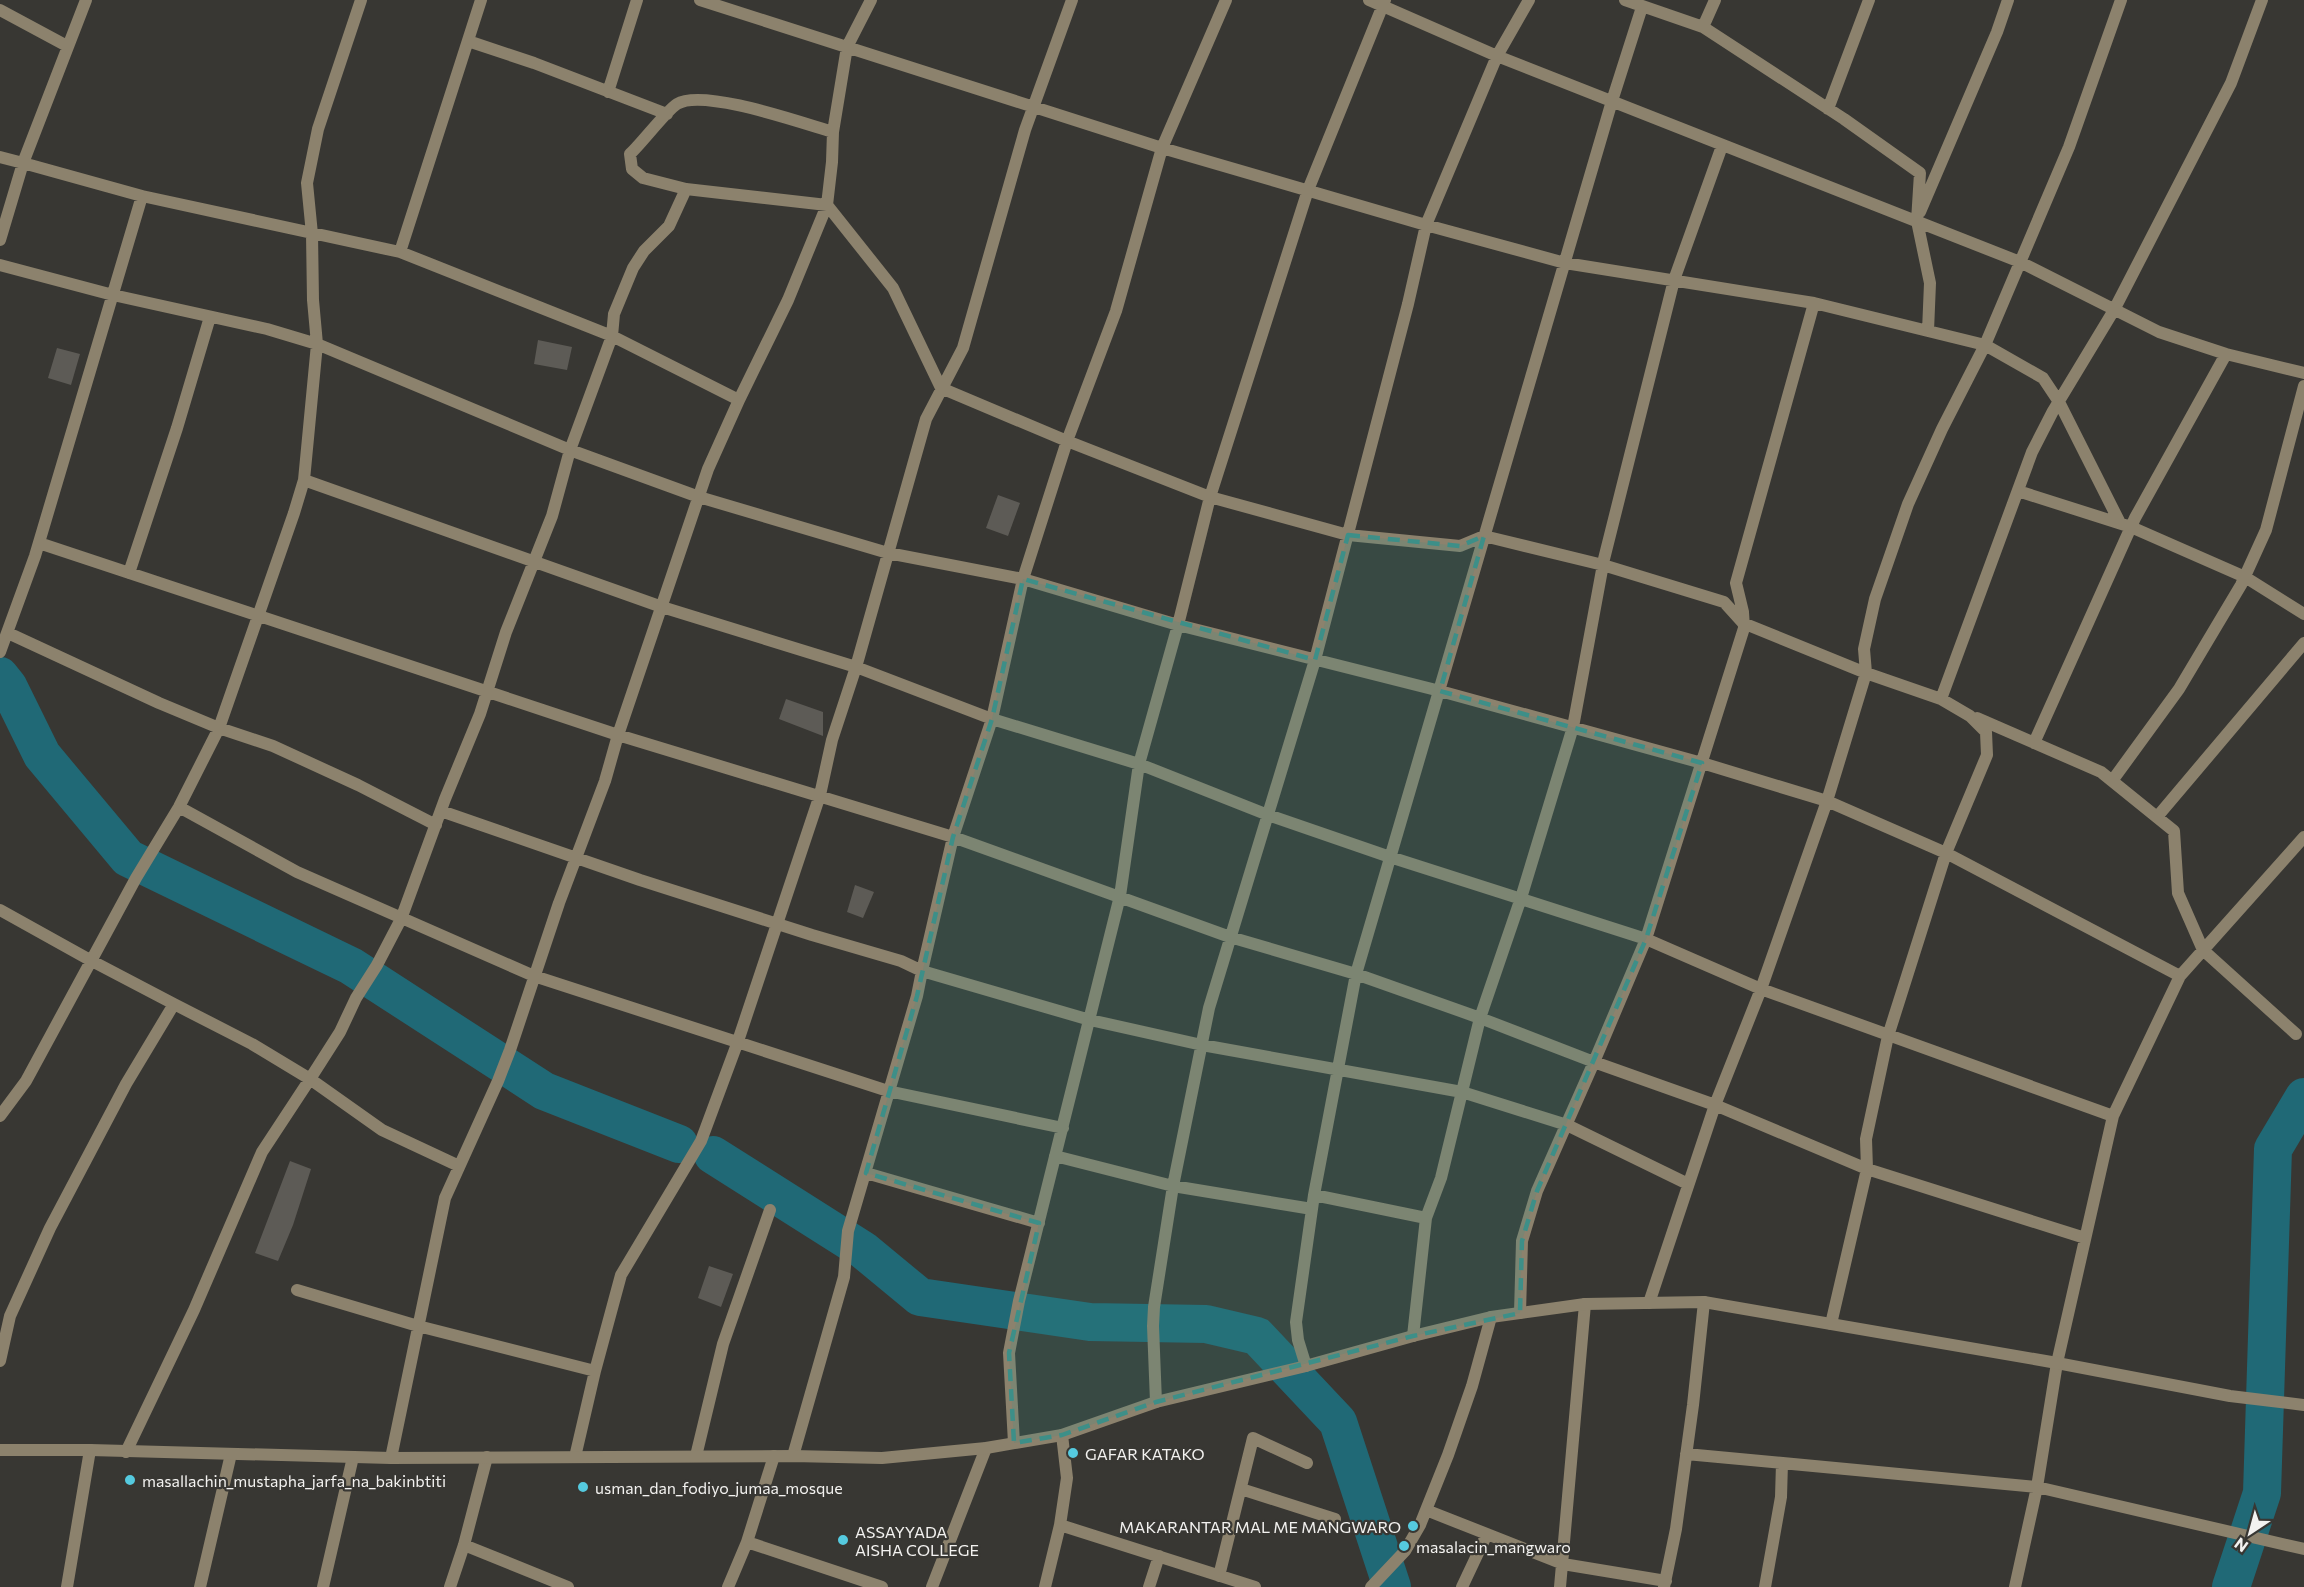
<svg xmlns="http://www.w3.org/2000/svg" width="2304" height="1587" font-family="Commissioner,sans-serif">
	<rect width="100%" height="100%" fill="#383733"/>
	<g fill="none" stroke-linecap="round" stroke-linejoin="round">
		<path stroke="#206976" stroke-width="38" d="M0,676L8,686L42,755L128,858L351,966L544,1091L679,1144
			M713,1155L863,1250L920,1297L1090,1322L1206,1324L1257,1336L1338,1422L1392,1587
			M2231,1587L2262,1493L2273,1149L2304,1097"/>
	</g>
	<path fill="#5d5b56" d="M538,340L572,347L567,370L534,364Z
		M57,348L80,354L71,385L48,378Z
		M998,495L1020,503L1008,536L986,528Z
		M786,699L823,712V736L779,719Z
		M855,885L874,892L863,918L847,912Z
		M290,1161L311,1169L293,1225L278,1261L255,1253Z
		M709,1266L733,1274L721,1307L698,1298Z"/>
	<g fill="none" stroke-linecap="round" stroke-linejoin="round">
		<path stroke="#8c826d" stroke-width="12" d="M700,0L1162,148L1426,225L1565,263L1814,303L1985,345L2043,378L2059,402L2120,523
			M1226,0L1162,148L1116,311L1067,441L1023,579L992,719L953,837L922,971L1090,1020L1202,1045L1462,1092L1567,1125L1688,1184
			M1369,0L1497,56L2020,262L2159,332L2226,354L2304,373
			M1625,0L1703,27L1844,119L1920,173L1917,221L1930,283L1928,331
			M0,10L67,46
			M1703,27L1715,0
			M468,41L534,63L667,114
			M608,92L637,0
			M1828,109L1869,0
			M833,132C802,123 703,88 677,104C666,111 642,143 630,154L632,169L643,178L686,189L827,205L893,288L941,388L1067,441L1210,497L1348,535L1460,546L1484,536L1603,565L1724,602L1743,623L1866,673L1941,699L1970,716L1986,732L1987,755L1946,853L1888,1036L1866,1139L1867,1169L1831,1324
			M0,157L23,163L86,0
			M1920,212L1997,32L2008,0
			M0,240L23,163L142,196
			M400,252L481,0
			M0,265L113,295L267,329L317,344L570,450L699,497L888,553L1023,579L1178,625L1440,691L1702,763L1827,801L1946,853L2180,976
			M304,480L662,607L856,667L992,719L1139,764L1268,815L1390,857L1646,939L1761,989L2113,1116
			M2018,491L2131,527L2245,577L2304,614
			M39,543L618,735L953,837L1230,937L1356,974L1480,1018L1594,1062L1715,1105L1867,1169L2085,1238
			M129,573L177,428L210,317
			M8,633L159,703L219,728L273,746L358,785L436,825
			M0,652L35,556L142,196L400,252L612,336L739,400
			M1941,699L2032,452L2053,411L2114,310L2231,83L2262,0
			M1977,718L2101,772L2174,831L2178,893L2203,950L2296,1034
			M2034,743L2135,518L2226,354
			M2112,781L2179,689L2241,585L2266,530L2304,386
			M179,807L297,872L534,976L888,1091L1063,1128
			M441,811L640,880L812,935L901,961L922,971L917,996L848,1231L844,1277L793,1456
			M2157,817L2304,643
			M0,910L90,960L174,1004L126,1084L50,1228L10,1316L0,1361
			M0,1116L26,1081L136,878L179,807L219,728L294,513L304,480L317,344L313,300L312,234L307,183L318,129L361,0
			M1055,1156L1173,1186L1312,1209
			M459,1166L382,1130L310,1079L340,1032L356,998L377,965L401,919L445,799L480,714L506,632L552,516L570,450L612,336L614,314L633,268L644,251L669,226L686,189
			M866,1173L1039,1223
			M1314,1195L1426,1218
			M297,1290L418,1326L595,1371
			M1649,1303L1715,1105L1761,989L1827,801L1866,673L1864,649L1875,599L1908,504L1942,429L1985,345L2069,147L2121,0
			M1520,1313L1522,1241L1537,1191L1594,1062L1646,939L1744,628L1743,612L1736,583L1814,303
			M1413,1336L1426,1218L1441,1178L1480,1018L1521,898L1573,727L1604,559L1674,280L1722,146
			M1306,1366L1298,1340L1296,1322L1314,1195L1356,974L1612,101L1642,7
			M1156,1402L1153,1326L1154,1307L1173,1186L1209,1008L1315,660L1408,304L1426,225L1497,56L1529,0
			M1014,1443L1009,1353L1019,1301L1120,896L1139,764L1178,625L1210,497L1308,190L1385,0
			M126,1452L194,1310L262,1152L310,1079L252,1044L174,1004
			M1686,1454L2037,1487L2304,1549
			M696,1456L723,1344L770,1210
			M575,1457L595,1371L621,1275L701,1141L737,1044L820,795L832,740L856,667L926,419L963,348L1025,130L1072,0
			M391,1458L445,1198L498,1081L510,1050L559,903L605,781L618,735L708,469L739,400L788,300L827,205L832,162L833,132L847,47L871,0
			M1241,1489L1335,1519
			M1426,1510L1563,1564L1666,1581
			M1060,1525L1255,1587
			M747,1542L882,1587
			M464,1545L568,1587
			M1219,1576L1253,1438L1307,1463
			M67,1587L90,1450
			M200,1587L231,1454
			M323,1587L353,1457
			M450,1587L464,1545L487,1457
			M728,1587L747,1542L774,1456
			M932,1587L986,1448
			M1045,1587L1060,1525L1067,1478L1062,1435
			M1149,1587L1159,1556
			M1371,1587L1405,1551L1420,1525L1448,1455L1472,1386L1491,1317
			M1462,1587L1487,1534
			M1560,1587L1585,1304
			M1664,1587L1676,1529L1693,1405L1704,1302
			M1765,1587L1781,1497L1782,1463
			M2015,1587L2037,1487L2057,1363L2113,1116L2180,976L2304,837"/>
		<path stroke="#8c826d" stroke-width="12" d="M0,1450H90L391,1458L793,1456L882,1458L986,1448L1062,1435L1156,1402L1302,1367L1413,1336L1491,1317L1585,1304L1704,1302L2057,1363L2230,1396L2304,1405"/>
	</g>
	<path fill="#3d8f88" fill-opacity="0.2" stroke="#3d8f88" stroke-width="4.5" stroke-dasharray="12 8" stroke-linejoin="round" d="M1348,535L1460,546L1484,536L1440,691L1702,763L1646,939L1537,1191L1522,1241L1520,1313L1413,1336L1156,1402L1062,1435L1014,1443L1009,1353L1039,1223L866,1173L917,996L953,837L992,719L1023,579L1315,660Z"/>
	<g fill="#55cadf" stroke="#383733" stroke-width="2">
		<circle cx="1073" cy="1453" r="6"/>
		<circle cx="130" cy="1480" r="6"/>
		<circle cx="583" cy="1487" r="6"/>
		<circle cx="1413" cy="1526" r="6"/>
		<circle cx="843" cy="1540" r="6"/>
		<circle cx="1404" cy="1546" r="6"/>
	</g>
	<g text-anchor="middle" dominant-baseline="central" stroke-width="4.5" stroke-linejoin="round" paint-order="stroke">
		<g font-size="16" fill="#f3f2f0" stroke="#383733" text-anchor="start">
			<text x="1085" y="1453">GAFAR KATAKO</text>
			<text x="142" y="1480">masallachin_mustapha_jarfa_na_bakinbtiti</text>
			<text x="595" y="1487">usman_dan_fodiyo_jumaa_mosque</text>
			<text x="1401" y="1526" text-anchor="end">MAKARANTAR MAL ME MANGWARO</text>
			<text x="855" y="1531">ASSAYYADA<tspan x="855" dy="18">AISHA COLLEGE</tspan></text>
			<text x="1416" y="1546">masalacin_mangwaro</text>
		</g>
	</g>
	<g transform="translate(2250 1533) rotate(216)" stroke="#383733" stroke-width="4.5" paint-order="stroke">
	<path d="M0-4.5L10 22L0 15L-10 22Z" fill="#f3f2f0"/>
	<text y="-9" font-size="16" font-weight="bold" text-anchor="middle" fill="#f3f2f0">N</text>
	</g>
</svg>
